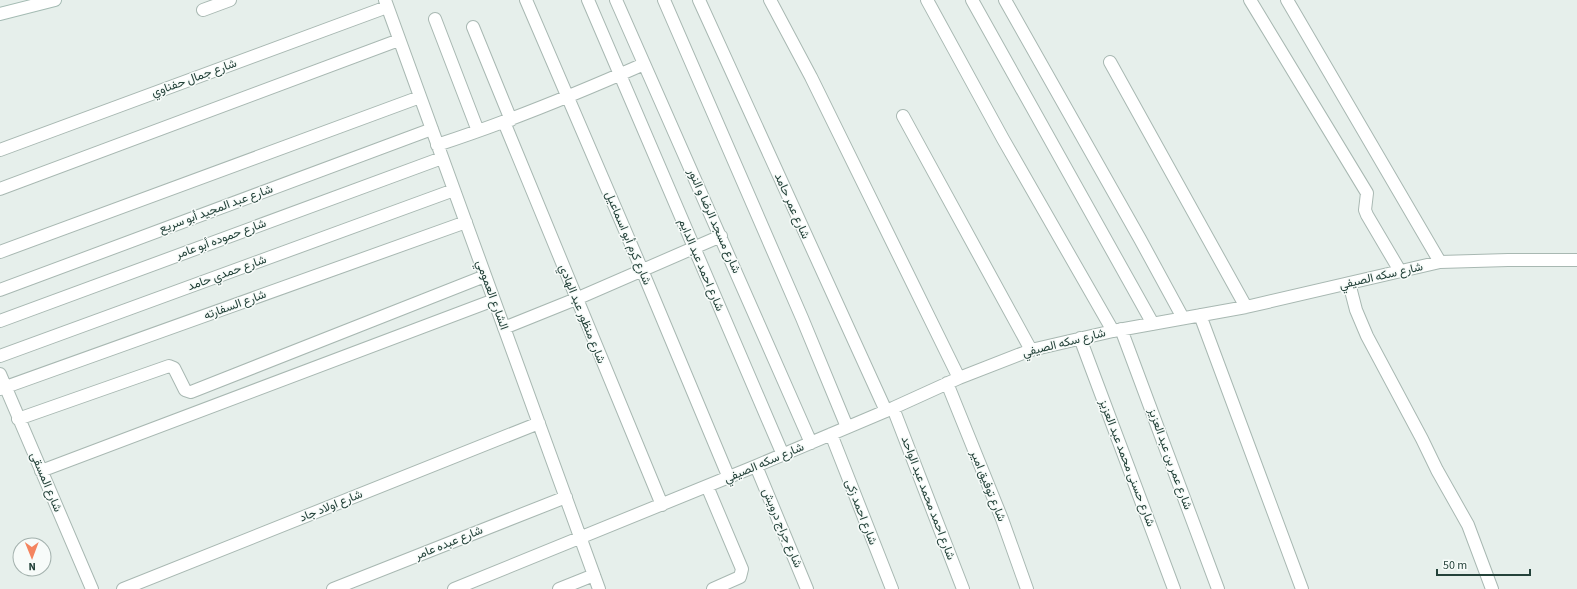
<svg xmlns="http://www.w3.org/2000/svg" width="1577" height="589" font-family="'Source Sans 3',Vazirmatn,sans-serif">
	<rect width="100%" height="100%" fill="#e6efeb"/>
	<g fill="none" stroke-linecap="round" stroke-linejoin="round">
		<defs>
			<path id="street" d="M385,0L599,589
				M526,0L642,270L729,478
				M588,0L783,455
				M616,0L811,443
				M664,0L802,318L847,427
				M699,0L886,411
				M770,0L811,77L959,378
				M927,0L1003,139L1113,331
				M972,0L1153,324
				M1005,0L1140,239L1183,318
				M1250,0L1367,193L1365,210L1367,215L1400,271
				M1287,0L1440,262
				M203,10L230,0
				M435,19L478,131
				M473,27L511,120
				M1110,62L1246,307
				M903,116L1031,350
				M504,122L662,505
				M437,145C508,122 576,94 644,64
				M0,150L387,7
				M0,189L399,40
				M0,252L420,97
				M1349,283L1356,310L1367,336L1422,439L1437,470L1468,525L1492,589
				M0,290L432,129
				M1200,315L1302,589
				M0,321L442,158
				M504,328L576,299L721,236
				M1121,329L1218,589
				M1080,338L1174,589
				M0,356L454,190
				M0,374L92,589
				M947,383L1002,519L1027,589
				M0,389L466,222
				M893,408L963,589
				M18,419L169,366L174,368L185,390L191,392L485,276
				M831,434L892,589
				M756,466L807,589
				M41,471L494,300
				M707,486L742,569L740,577L713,589
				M123,589L539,423
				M333,589L566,497
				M454,589L756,466L893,408L959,378L1031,350L1113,331L1246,307L1440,262L1508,260H1577
				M559,589L594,575"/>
			<path id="secondary" d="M0,14L55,0"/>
		</defs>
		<use href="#street" stroke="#a8b8b2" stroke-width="14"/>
		<use href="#secondary" stroke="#a4bbb3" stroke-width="14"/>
		<use href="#street" stroke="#fff" stroke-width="12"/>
		<use href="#secondary" stroke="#fff" stroke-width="12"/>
	</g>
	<g text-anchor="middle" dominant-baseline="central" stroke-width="3" stroke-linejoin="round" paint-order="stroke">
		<g font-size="12" fill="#24423a" stroke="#f7fbf9">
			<text transform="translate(194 78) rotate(-20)">شارع جمال حفناوي</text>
			<text transform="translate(792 206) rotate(66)">شارع عمر حامد</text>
			<text transform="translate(216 209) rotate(-20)">شارع عبد المجيد أبو سريع</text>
			<text transform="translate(714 221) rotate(66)">شارع مسجد الرضا و النور</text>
			<text transform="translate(628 238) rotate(67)">شارع كرم أبو اسماعيل</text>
			<text transform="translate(221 239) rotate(-20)">شارع حموده أبو عامر</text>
			<text transform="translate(701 265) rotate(67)">شارع احمد عبد الدايم</text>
			<text transform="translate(227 273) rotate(-20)">شارع حمدي حامد</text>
			<text transform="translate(1381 276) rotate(-13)">شارع سكه الصيفي</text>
			<text transform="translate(492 295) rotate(70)">الشارع العمومي</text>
			<text transform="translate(235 305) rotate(-20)">شارع السفارته</text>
			<text transform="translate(582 314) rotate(68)">شارع منظور عبد الهادي</text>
			<text transform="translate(1064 343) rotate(-14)">شارع سكه الصيفي</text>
			<text transform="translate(1170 459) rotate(70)">شارع عمر بن عبد العزيز</text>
			<text transform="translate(764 463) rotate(-23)">شارع سكه الصيفي</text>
			<text transform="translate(1127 463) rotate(69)">شارع حسنى محمد عبد العزيز</text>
			<text transform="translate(46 482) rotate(67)">شارع المسقى</text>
			<text transform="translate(988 486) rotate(68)">شارع توفيق امير</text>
			<text transform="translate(928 498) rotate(69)">شارع احمد محمد عبد الواحد</text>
			<text transform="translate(331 506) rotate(-22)">شارع اولاد جاد</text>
			<text transform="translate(861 512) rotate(69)">شارع احمد زكى</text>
			<text transform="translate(782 528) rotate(67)">شارع جراج درويش</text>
			<text transform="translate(449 543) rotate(-22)">شارع عبده عامر</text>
		</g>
	</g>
	<g transform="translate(32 557) rotate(179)"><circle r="19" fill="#f7fbf9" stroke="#a3b1ad"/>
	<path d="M0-3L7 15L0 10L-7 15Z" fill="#f4845f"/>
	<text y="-6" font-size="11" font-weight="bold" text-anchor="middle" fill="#24423a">N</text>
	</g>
	<path d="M1437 569v6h93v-6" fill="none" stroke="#24423a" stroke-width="2"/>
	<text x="1443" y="569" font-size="12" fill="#24423a" stroke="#f7fbf9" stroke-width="3" paint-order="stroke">50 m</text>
</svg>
